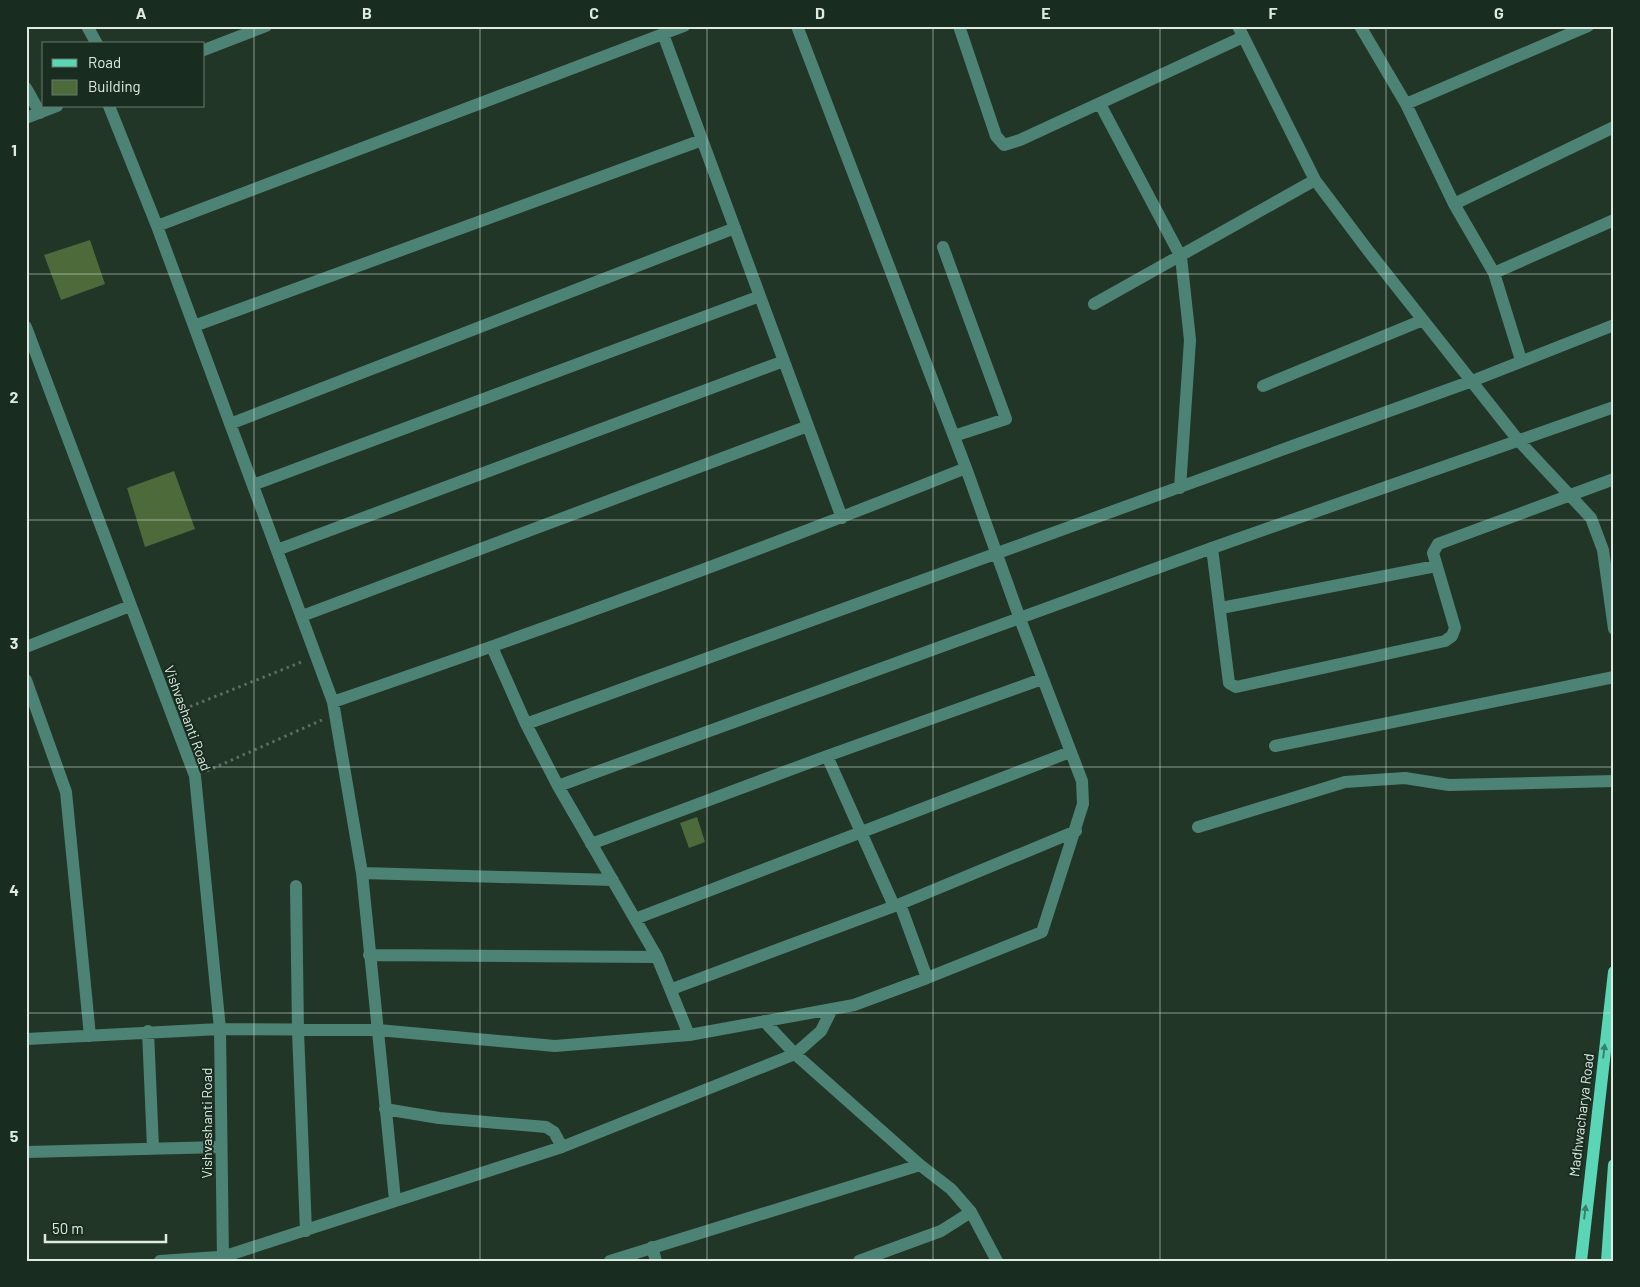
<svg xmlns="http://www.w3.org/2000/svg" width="1640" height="1287" font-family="Barlow,sans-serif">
	<rect width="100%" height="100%" fill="#223628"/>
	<path fill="#4c6a3a" d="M90,240L105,284L61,300L44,255Z
		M174,471L195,529L145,547L127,488Z
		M697,817L705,842L689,848L680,823Z"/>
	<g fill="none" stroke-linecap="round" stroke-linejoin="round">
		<path stroke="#5b6d60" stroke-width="3" stroke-dasharray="2.5 4" stroke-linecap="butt" d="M184,709L304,661
			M207,771L322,720"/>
		<path stroke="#4d8374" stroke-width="12" d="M87,26L97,44
			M959,26L996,136L1004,145L1020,140L1243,37
			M1238,26L1315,180L1370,253L1518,440L1591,518L1603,550L1614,629
			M1360,26L1406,104L1454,204L1494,273L1521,360
			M663,34L842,518
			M204,50L266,26
			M26,88L40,113
			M1100,104L1181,257L1190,340L1180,488
			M1406,104L1588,26
			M109,106L157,226L333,702L362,873L395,1200
			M26,118L57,106
			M1454,204L1614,127
			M157,226L684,26
			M943,247L1006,419L954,436
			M1494,273L1614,220
			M1094,304L1315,180
			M194,326L702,140
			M26,327L195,776L220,1029L223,1261
			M1263,386L1423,320
			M230,424L735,228
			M253,485L760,296
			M1212,548L1229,683L1236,687L1445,641L1452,636L1455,628L1433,553L1438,544L1614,479
			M277,550L784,361
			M1221,608L1436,566
			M302,616L808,426
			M26,647L130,606
			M492,647L526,724L558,786L657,957L689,1035
			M26,680L66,792L90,1036
			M333,702C545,629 757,552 966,468
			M526,724L1472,381L1614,325
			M1275,746L1614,677
			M827,756L894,906
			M558,786L1212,548L1614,407
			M1198,827L1345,782L1405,778L1449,785L1614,781
			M591,844L827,756L1042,679
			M362,873L613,880
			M296,886L298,1031L306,1231
			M900,904L927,978
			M635,919L1070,752
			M369,955L657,957
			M672,989L900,904L1076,831
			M764,1021L795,1054L920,1165L951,1189L971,1212L997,1261
			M148,1031L153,1148
			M26,1039L220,1029L378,1030L555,1046L689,1035L854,1005L927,978L1042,932L1083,804L1082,781L1020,619L966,468L797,26
			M385,1109L439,1118L546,1127L554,1132L562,1147
			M26,1152L221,1147
			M652,1247L656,1261
			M160,1261L218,1257
			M210,1261L562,1147L795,1054L821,1031L832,1009
			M610,1261L920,1165
			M859,1261L941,1231L971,1212"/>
		<path stroke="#5ad5b6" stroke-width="12" d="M1581,1261L1614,972
			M1607,1261L1614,1165"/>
	</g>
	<defs><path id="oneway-solid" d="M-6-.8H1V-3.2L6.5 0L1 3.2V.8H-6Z" transform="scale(1.25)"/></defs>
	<g fill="#39806a">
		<use href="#oneway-solid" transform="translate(1604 1051) rotate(-83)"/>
		<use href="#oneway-solid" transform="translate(1585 1212) rotate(-83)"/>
	</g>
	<path fill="none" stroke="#dfebe2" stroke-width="1" stroke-opacity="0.55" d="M254,26V1261M480,26V1261M707,26V1261M933,26V1261M1160,26V1261M1386,26V1261M26,274H1614M26,520H1614M26,767H1614M26,1013H1614"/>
	<g text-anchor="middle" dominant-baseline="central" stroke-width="4" stroke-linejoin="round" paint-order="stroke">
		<g font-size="14" fill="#dfebe2" stroke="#182c1f">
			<text transform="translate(188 718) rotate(70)">Vishvashanti Road</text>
			<text transform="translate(1581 1115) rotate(-83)">Madhwacharya Road</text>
			<text transform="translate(206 1123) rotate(-90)">Vishvashanti Road</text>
		</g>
	</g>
	<rect width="1640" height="1287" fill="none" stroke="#182c1f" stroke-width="55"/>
	<rect x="42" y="42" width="162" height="65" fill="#182c1f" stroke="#68786d"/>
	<rect x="52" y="59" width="25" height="8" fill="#5ad5b6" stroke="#68786d"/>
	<text x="88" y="68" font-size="15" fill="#dfebe2">Road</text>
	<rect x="52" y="80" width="25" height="15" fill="#4c6a3a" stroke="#68786d"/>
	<text x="88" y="92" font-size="15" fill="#dfebe2">Building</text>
	<path d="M45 1234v8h121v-8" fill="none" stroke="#dfebe2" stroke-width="2.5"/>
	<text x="52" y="1234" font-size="15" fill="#dfebe2" stroke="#182c1f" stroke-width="4" paint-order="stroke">50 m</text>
	<rect x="28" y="28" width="1584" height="1232" fill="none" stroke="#dfebe2" stroke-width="2"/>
	<g font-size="16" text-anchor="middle" font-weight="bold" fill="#dfebe2">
		<text x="141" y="19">A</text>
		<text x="367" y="19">B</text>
		<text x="594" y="19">C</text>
		<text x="820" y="19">D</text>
		<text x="1046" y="19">E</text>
		<text x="1273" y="19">F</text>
		<text x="1499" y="19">G</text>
		<text x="14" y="156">1</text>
		<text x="14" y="403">2</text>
		<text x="14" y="649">3</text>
		<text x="14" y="896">4</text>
		<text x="14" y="1142">5</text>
	</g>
</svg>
